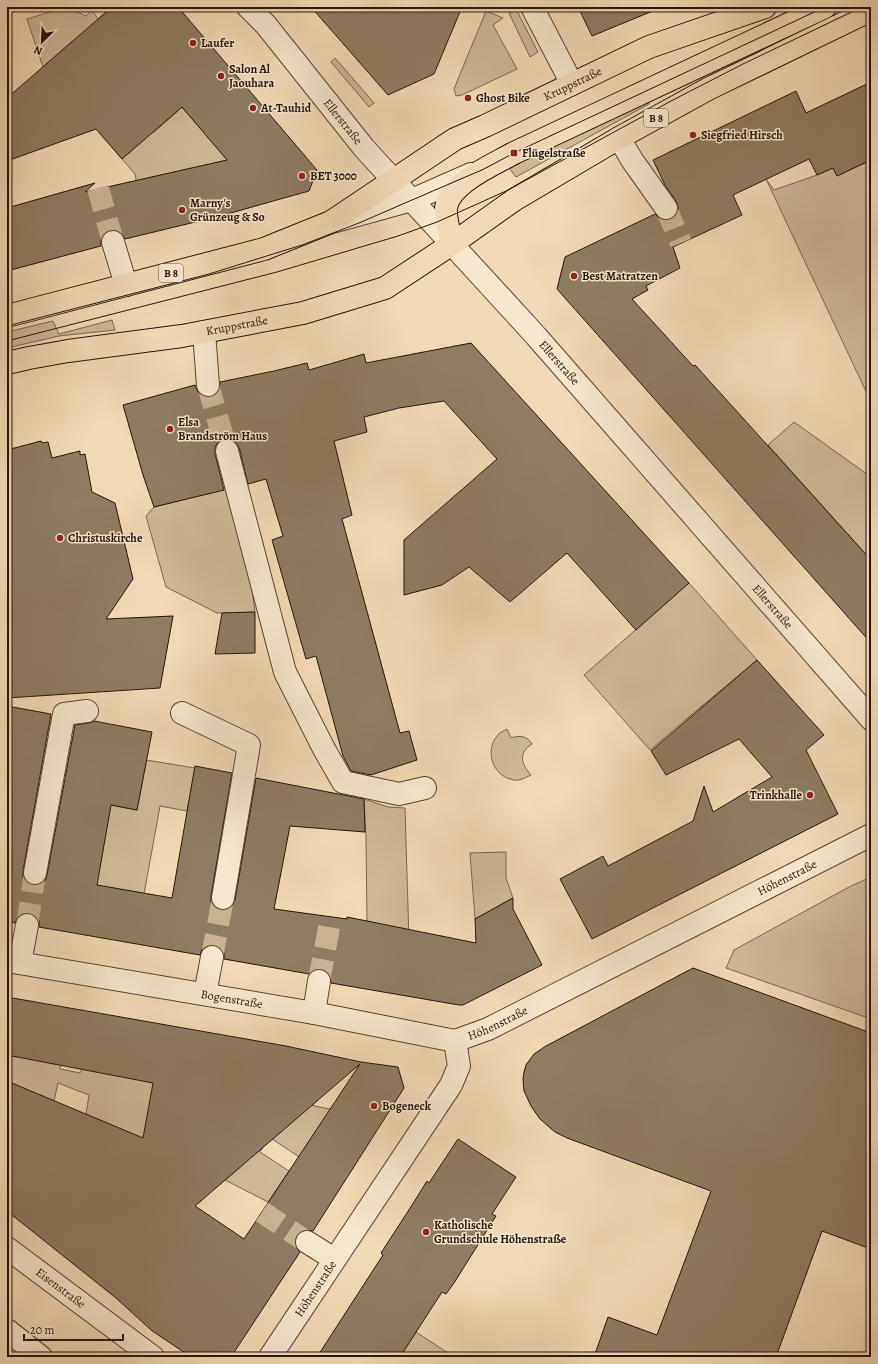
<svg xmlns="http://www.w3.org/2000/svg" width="878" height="1364" font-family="Alegreya,serif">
	<rect width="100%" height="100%" fill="#f0dab5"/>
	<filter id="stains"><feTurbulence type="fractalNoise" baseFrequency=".005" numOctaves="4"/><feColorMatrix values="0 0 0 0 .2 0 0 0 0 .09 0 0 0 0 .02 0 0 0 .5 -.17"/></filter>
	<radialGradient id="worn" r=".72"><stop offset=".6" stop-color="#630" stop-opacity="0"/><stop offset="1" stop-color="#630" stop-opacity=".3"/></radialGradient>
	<path fill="#cdb999" stroke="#786854" d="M66,7H74L75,11L86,16L92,10L98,19L103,14L112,25L90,56L75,39L43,67L27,19Z
		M516,9L538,52L530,57L509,13Z
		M486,11L503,18L493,25L517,69L462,95L456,96L454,89Z
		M335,58L374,103L369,107L331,62Z
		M648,102L649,104L516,177L509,168Z
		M179,104L229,161L262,164L138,189L135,174L110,145L154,132L178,111Z
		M871,160V402L766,179L774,190L817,175L833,168L837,176Z
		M112,320L115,330L59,336L7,348V332L53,321L59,334Z
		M794,422L871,477V560L768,445Z
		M226,489L250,576L255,612L217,613L166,587L146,516L154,507Z
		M689,583L757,660C722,690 685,719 650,750L584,675Z
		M507,729L511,738C519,735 528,736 532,744C518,753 521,764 531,775C527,777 523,779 519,780C515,781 511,779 507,778C491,771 486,749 497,736C499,732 504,731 507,729Z
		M146,760L195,768L187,811L160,806L144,894L89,884L111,805L137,810Z
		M364,799L388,807L405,808L409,941L367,923L366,837Z
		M506,852V878L513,898L475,919L470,853Z
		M871,877V1019L726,968L734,950L849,887Z
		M7,1054L62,1055L60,1069L80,1073L83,1066L157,1084L146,1140L86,1114L89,1095L58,1083L54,1101L7,1126Z
		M295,1102L335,1110L310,1164L269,1137L260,1152L289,1171L268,1202L225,1180L243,1165L234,1156Z
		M416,1332L454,1357H405L401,1355Z"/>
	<path fill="#8e7c65" stroke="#24160f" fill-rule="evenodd" d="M112,7H178L317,170L309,191L220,216L125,239L121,233L115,230H110L104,234L101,240V246L7,271V208L95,183L85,192L227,160L182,107L122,159L96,129L7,161V98Z
		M311,7H462L434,74L388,95Z
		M578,7H659L660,8L592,36Z
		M871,82V160L837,176L833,168L817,175L809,159L733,195L742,215L673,247L680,268L646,286L648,290L632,299L693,366L695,365L871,560V643L557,289L565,257L655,214L660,219L667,220L673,218L677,214L678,207L676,201L665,185L653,160L796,91L806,113Z
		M471,343L689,583L636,630L567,553L510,602L469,567L442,585L404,595V540L497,459L444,401L399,408L364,417L367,432L334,441L352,515L342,519L400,733L409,731L417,760L371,775L351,771L343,756L316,656L306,659L272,540L283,536L266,479L248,484L239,447L236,443L231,439H224L218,442L215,447V454L224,490L154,507L143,475L123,405L195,385L198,392L203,396L209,397L215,396L219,391L220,382L274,371L307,363L309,370L364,354L366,363Z
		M41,441L42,443L48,442L52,458L80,451V455L85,454L92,492L115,503L133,579L106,619L173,616L160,688L7,698V450Z
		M255,612V653L215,654L222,613Z
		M757,660L824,735L806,750L838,814L592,939L560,879L603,856L608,866L693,821L704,786L713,812L772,777L739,739L666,775L651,751Z
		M7,706L51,714L23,871V878L27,883L33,885H40L45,881L47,875L75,725L89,723L94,721L152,732L137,810L111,805L97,885L172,898L195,766L232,773L211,896V903L215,908L221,910H227L232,906L235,900L256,778L364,799L365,832L290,826L274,909L347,919V917L476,943L475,919L513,898V909L542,965L463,1005H459L331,983L330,976L327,972L321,969L314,970L309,974L224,959V953L220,947L215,945H208L202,949L200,955L39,927V920L35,916L29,913H23L18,917L15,923L7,921Z
		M693,968L871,1033V1249L822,1231L776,1357H594L608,1317L657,1335L711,1191L567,1138L555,1132L540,1119L531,1106L524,1091L523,1079L524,1072L526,1065L534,1054L546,1046Z
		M7,997L286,1046L361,1062L398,1067L404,1088L313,1231L307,1230L302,1231L297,1235L295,1242L296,1247L300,1252L231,1357H191L151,1330L116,1298L7,1211V1081L143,1138L153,1083L7,1055ZM360,1064L244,1239L195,1206Z
		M458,1139L516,1177L492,1214L496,1216L454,1283L446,1294L442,1292L400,1357H317L383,1255L381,1253L414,1202L427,1181L429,1183Z"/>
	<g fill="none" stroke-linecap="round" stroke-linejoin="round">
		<path stroke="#c7b394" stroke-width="22" stroke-dasharray="22 11" stroke-linecap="butt" d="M98,188L113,242
			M666,208L681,243
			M208,385L227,451
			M27,925L35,873
			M212,957L223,898
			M319,981L331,917
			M262,1212L307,1242"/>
		<defs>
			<g id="minor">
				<path id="s1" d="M248,7L266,25L364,148L536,336L871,719"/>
				<path d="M532,7L572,84"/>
				<path d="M619,138L632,160L666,208"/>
				<path d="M336,221L412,200L471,174"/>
				<path d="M113,242L126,285"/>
				<path d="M204,332L208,385"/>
				<path d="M227,451L285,672L324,749L343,782L399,794L425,788"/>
				<path d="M182,713L249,745L223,898"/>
				<path d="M35,873L64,714L87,711"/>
				<path id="s2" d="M7,961L314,1013L455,1041"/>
				<path d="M20,963L27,925"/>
				<path d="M205,994L212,957"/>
				<path d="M314,1013L319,981"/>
				<path d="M307,1242L334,1259"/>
				<path id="s3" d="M7,1248L153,1357"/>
				<path d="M7,1330L41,1357"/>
				<path id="s4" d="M270,1357L451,1085L459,1066L455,1041L488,1029L871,835"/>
			</g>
			<g id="major">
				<path d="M452,244C450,233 445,219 446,208C449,183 495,164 514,153L825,7"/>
				<path id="s5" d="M7,316L264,249L331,222L455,139L485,126L649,47L765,7"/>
				<path id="s6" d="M7,363L29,358L68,351L182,336L303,313L385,288L452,244L514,200L619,138L708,89L871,10"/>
			</g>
		</defs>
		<use href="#minor" stroke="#574738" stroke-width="24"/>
		<use href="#major" stroke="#24160f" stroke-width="24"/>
		<use href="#minor" stroke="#f5e7cf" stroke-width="22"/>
		<use href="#major" stroke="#f0dab5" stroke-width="22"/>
		<path stroke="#24160f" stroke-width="1" d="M7,326L209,274L302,245L359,223L412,200L484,169L514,153L825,7
			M7,341L277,272L398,236L437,222L506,191L671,101L743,64L862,7"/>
	</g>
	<g fill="#8f2418" stroke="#f5e7cf" stroke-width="1.5">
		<circle cx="193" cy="43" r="4"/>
		<circle cx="221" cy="76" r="4"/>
		<circle cx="468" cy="98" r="4"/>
		<circle cx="253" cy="108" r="4"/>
		<circle cx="693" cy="135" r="4"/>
		<rect x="510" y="149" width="8" height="8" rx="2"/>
		<circle cx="302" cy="176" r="4"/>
		<circle cx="182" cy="210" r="4"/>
		<circle cx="574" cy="276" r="4"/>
		<circle cx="170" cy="429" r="4"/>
		<circle cx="60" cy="538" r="4"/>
		<circle cx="810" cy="795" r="4"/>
		<circle cx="374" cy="1106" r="4"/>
		<circle cx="426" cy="1232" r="4"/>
	</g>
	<g text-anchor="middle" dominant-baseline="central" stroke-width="3" stroke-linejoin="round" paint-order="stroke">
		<g fill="#f5e7cf" stroke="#635549" stroke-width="1">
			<rect x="644" y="109" width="24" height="18" rx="3"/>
			<rect x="159" y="264" width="24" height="18" rx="3"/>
		</g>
		<g font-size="11" font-weight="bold" fill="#24160f">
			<text x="656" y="118">B 8</text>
			<text x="171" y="273">B 8</text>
		</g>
		<g font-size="12" font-weight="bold" fill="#24160f" stroke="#f5e7cf" text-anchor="start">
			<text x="201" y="43">Laufer</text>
			<text x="229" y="69">Salon Al<tspan x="229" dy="14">Jaouhara</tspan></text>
			<text x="476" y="98">Ghost Bike</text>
			<text x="261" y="108">At-Tauhid</text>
			<text x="701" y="135">Siegfried Hirsch</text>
			<text x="522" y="153">Flügelstraße</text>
			<text x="310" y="176">BET 3000</text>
			<text x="190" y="203">Marny's<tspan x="190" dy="14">Grünzeug &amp; So</tspan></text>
			<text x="582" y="276">Best Matratzen</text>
			<text x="178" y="422">Elsa<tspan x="178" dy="14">Brandström Haus</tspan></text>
			<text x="68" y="538">Christuskirche</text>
			<text x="802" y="795" text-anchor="end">Trinkhalle</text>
			<text x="382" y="1106">Bogeneck</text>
			<text x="434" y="1225">Katholische<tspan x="434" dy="14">Grundschule Höhenstraße</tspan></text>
		</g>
		<g font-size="12" fill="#24160f" stroke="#f5e7cf">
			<text stroke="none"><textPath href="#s5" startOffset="617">Kruppstraße</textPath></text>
			<text stroke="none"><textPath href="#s1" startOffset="149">Ellerstraße</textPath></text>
			<text stroke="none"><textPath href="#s6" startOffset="233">Kruppstraße</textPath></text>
			<text stroke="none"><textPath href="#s1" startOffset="473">Ellerstraße</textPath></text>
			<text stroke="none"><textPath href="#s1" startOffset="797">Ellerstraße</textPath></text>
			<text stroke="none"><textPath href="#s4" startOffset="743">Höhenstraße</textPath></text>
			<text stroke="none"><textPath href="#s2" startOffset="228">Bogenstraße</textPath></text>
			<text stroke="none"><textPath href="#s4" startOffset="419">Höhenstraße</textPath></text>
			<text stroke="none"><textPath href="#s3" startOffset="67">Eisenstraße</textPath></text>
			<text stroke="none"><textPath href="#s4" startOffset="82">Höhenstraße</textPath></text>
		</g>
	</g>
	<rect width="878" height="1364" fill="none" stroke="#f0dab5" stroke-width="24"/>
	<rect x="8" y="8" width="862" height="1348" fill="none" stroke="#24160f" stroke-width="2"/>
	<rect x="12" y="12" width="854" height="1340" fill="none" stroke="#24160f"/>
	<g transform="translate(42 42) rotate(204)" stroke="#f5e7cf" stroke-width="3" paint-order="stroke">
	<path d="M0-3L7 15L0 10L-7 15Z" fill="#24160f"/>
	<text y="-6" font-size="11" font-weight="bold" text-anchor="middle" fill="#24160f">N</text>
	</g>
	<path d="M24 1334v6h99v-6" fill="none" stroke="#24160f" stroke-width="2"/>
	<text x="30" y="1334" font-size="12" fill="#24160f" stroke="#f5e7cf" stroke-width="3" paint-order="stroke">20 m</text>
	<rect width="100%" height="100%" filter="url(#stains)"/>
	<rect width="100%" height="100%" fill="url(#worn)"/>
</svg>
